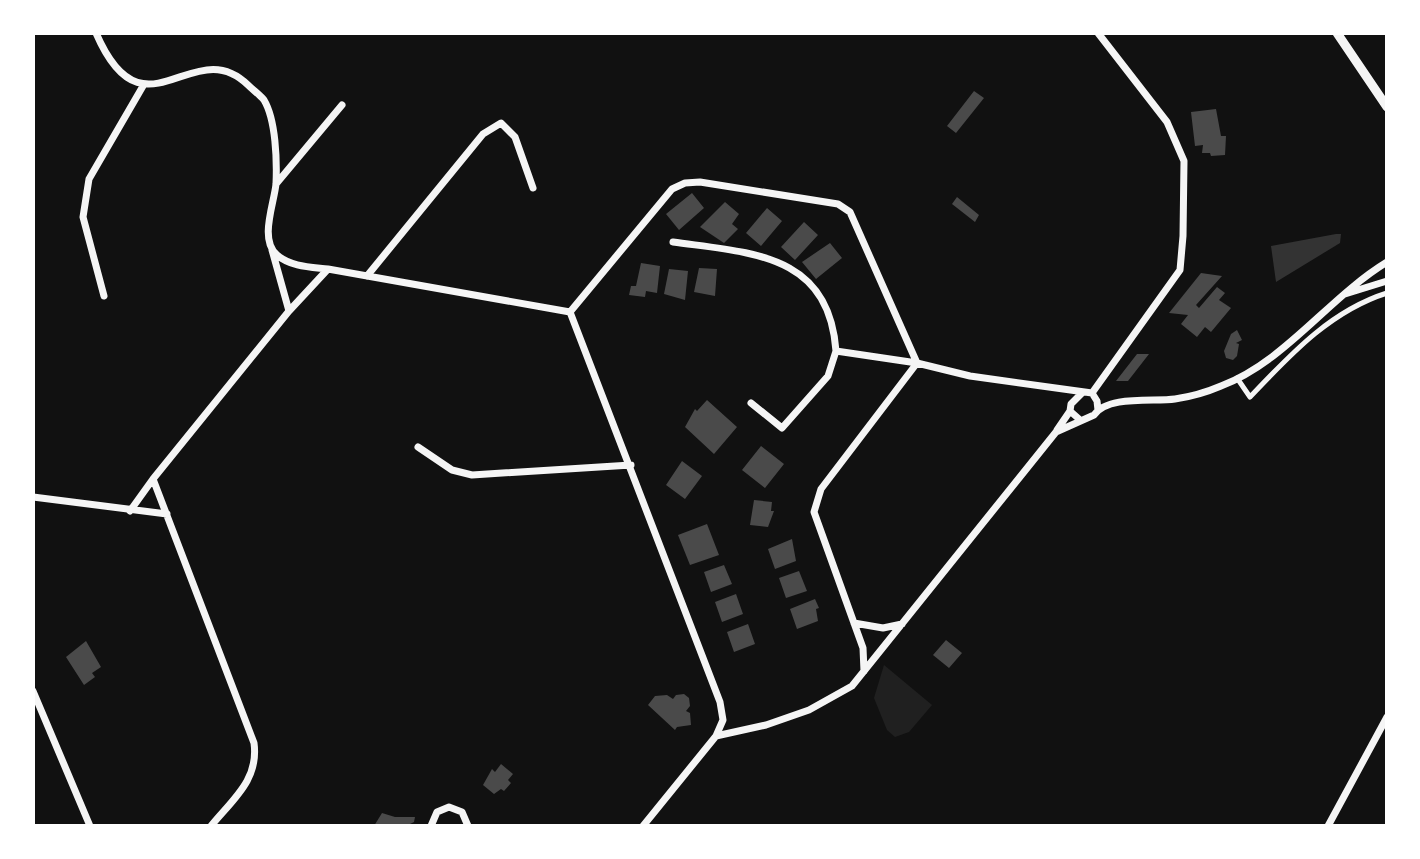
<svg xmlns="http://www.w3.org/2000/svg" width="1420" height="859" font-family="'Sofia Sans Condensed',sans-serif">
	<rect width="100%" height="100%" fill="#111"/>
	<path fill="#202020" d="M884,665L932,705L909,732L895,737L887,730L874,698Z"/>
	<path fill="#333" d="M1336,234H1341L1340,243L1276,282L1271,246Z"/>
	<path fill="#4a4a4a" d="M974,91L984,98L956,133L947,126Z
		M1216,109L1221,136H1226L1225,155L1211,156L1210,153H1202L1203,145L1195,146L1191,112Z
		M692,193L704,208L679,230L666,214Z
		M957,197L979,215L975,222L952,204Z
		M725,202L739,214L732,224L738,229L724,243L700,227Z
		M767,208L782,221L761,246L746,233Z
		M804,222L818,235L795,260L781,247Z
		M830,243L842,258L816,279L802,262Z
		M641,263L660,266L657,293L646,291L645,297L629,295L631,286H636Z
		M699,268L717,269L715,296L694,292Z
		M669,269L688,271L685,300L664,294Z
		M1201,273L1222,276L1196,305L1199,308L1217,287L1225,293L1219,300L1231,308L1211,332L1205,327L1197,337L1181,324L1188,315L1169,313Z
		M1237,330L1242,340L1236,343L1239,344L1237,356L1233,360L1226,358L1224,351L1231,334Z
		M1137,354H1149L1128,381H1116Z
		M707,400L737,427L714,454L685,427L695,409L697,411Z
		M761,446L784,464L765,488L742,470Z
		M682,461L702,476L685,499L666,485Z
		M754,500L772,502L771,511H774L768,527L750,525Z
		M707,524L719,555L690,565L678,535Z
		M792,539L796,561L775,569L768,549Z
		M724,565L732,584L711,592L704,572Z
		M799,571L807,591L786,598L779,578Z
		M736,594L743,614L722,622L715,602Z
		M815,599L819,608L816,609L818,621L797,629L790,609Z
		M748,624L755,644L734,652L727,632Z
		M946,640L962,653L949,668L933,655Z
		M86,641L101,667L92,673L95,677L84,685L66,657Z
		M684,694L689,698L690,706L686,711L690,713L691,725L677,727L675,730L648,705L655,696L667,695L673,699L676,695Z
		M501,764L513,774L508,780L511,783L504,791L501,789L494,794L483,785L492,769L495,772Z
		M382,813L395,817H415L414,822L406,826H374Z"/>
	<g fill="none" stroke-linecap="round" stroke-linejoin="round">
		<path stroke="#f5f5f5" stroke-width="5" d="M1237,378L1250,397C1290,355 1330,311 1387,293"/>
		<path stroke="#f5f5f5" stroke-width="7" d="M96,33C144,144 193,31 248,85C253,90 260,95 264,100C276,120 277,161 276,184C274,204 259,240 277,255C291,267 311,267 328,269
			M276,184L342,105
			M673,242C751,253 829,253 836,351
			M272,250L289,311
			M367,276L483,134L501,123L515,137L533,188
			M1345,294L1387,281
			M104,296L83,217L89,179L143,86
			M751,403L782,428L828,376L836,351L917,363
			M1098,410L1097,401L1092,393L1180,270L1183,236L1184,161L1167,122L1098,33
			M1079,419L1070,411L1071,404L1083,392
			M1057,430L1070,411
			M418,447L452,470L472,475L631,465
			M33,497L167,514
			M130,511L153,479
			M854,623L883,628L902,624
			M864,671L863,648L814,512L821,489L917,363L970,376L1092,393
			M33,691L90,826
			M716,736L723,720L720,702L570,312L672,189L685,183L700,182L838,204L850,212L917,363
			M211,826C233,799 259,780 254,743L153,479L289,311L328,269L570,312
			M431,826L437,812L449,807L462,812L468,826
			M643,826L716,736L766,725L809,710L852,686L1056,432L1094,415C1108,395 1153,402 1175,399C1189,397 1207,392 1221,386C1286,361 1328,298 1387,262
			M1328,826L1387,717"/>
		<path stroke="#f5f5f5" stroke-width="9" d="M1337,33L1387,107"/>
	</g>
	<rect width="1420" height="859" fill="none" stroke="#ffffff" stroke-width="70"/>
</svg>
